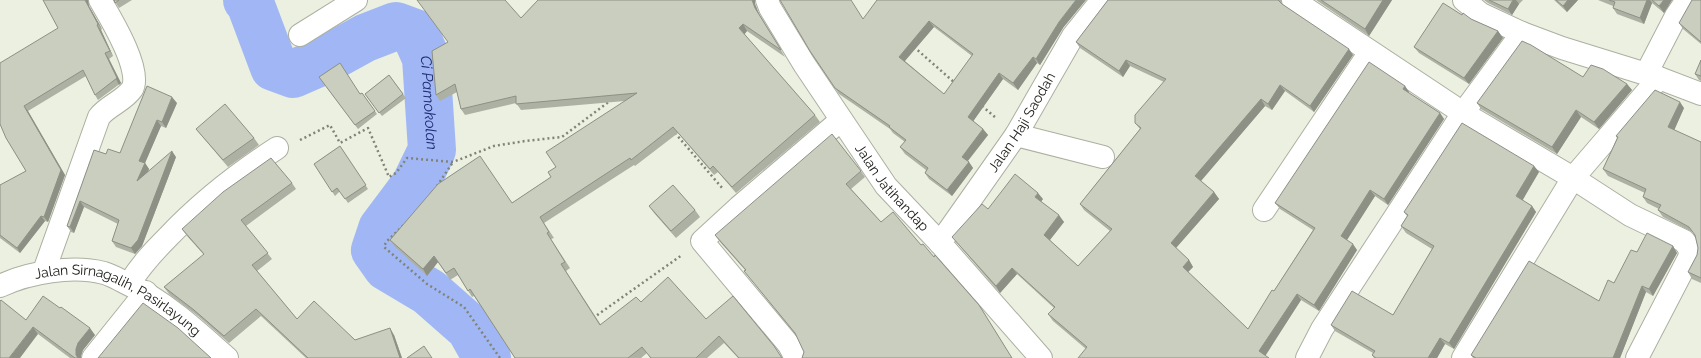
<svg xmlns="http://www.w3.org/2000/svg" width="1701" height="358" font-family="Raleway,sans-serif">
	<rect width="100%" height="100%" fill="#ebf0e0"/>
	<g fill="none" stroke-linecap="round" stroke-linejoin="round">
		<path stroke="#a1b7f5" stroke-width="48" id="s1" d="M247,0L250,3L274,67L293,74L325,60L365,38L396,26L415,33L426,58L432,150L415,185L382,229L375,250L387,267L429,292L470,328L487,358"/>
		<defs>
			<g id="minor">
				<path id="s2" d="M767,0L770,8L804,64L886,186L940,243L1041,358"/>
				<path d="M1293,0L1463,113L1573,178L1630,215L1684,241L1689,248L1690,256L1637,358"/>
				<path d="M1464,0L1481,14L1522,33L1562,48L1659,78L1701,94"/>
				<path d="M300,35L356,0"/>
				<path d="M1646,74L1676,16L1687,0"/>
				<path d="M1016,135L1103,157"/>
				<path d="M1264,210L1370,52"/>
				<path id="s3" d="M940,243L1016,135L1073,36L1102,0"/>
				<path d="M44,271L99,117C107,106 124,101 132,89C143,71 110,17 100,0"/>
				<path d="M129,284C141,265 152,253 168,237C201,202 237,174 277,148"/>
				<path id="s4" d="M0,286C29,272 73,265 104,273C111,275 118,279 124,282C163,300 195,329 227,358"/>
				<path d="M93,358L146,292"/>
				<path d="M796,358L789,345L702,241L739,207L841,120"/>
				<path d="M1307,358L1322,329L1463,113L1522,33"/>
				<path d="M1463,358L1573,178L1659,78"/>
			</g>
		</defs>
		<use href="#minor" stroke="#abb0a1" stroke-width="24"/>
		<path stroke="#7f8378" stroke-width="2.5" stroke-dasharray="2 3" stroke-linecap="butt" d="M914,47L955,83
			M982,106L996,118
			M675,133L723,189
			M300,140L330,125L340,143L368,128L389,177L396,173L407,158L453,162L494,146L525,141L562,137L610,101
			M437,186L453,162
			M407,222L386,242L384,247L427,284L464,307L500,358
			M593,318L682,255"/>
		<use href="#minor" stroke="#fff" stroke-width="22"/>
	</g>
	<path fill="#adb1a3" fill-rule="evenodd" d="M43,0H88L89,6L102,29L101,30L113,56L109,59L121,83L98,100L95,95L86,76L28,111L65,175L48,222L45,221L20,253L0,238V185L26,171L0,124L58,28Z
		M114,0H132L119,8Z
		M538,0H755V4L759,14L785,57L747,31L744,34L815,115L820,122L736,193L718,172L714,175L678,133L635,166L634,165L544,223L554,238L551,239L570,268L566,271L601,325L641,302L706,319L774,346L782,358H738L724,343L707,358H650L647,353L641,358H515L474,296L472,297L458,275L450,280L438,262L427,276L395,247L390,240L512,203L551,177L556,167L625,101L521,110L516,103L465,115L461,109L457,92L440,101L436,95L521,18Z
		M877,0L1063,28L1040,65L1037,63L1018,90L1003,79L973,121L983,129L988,135L968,161L973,168L952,196L929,179L925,173L926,170L905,154L900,147L905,142L893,133L890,129L839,94L810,51L864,19ZM934,27L972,56L944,94L905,61Z
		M1281,0L1282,4L1353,55L1314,112L1285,91L1272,110L1265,106L1201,181L1214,192L1219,199L1176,248L1189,260L1193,267L1188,272L1248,329L1274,291L1313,230L1280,209L1275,203L1405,86L1409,92V93L1440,113L1444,119L1388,205L1375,196L1347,240L1357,250L1319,311L1301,300L1265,355L1086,349L1053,321L1048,314L1054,308L1017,274L1000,293L957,243L952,237L988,209L1043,199L1041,201L1064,222L1050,240L1078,266L1110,231L1084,210L1080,204L1140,129L1135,123L1164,82L1130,66L1123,77L1080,48L1076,42L1107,1Z
		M1316,0H1392L1369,36Z
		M1484,0H1523L1519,4L1512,15L1488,3Z
		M1554,0H1578L1567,12Z
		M1598,0H1672L1664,13L1652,3L1644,24L1617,14L1613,8V6Z
		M1701,0V44L1683,29L1679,23Z
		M1462,15L1498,31L1503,38L1469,84L1419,53L1414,47Z
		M1701,60V81L1699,80L1695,74Z
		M389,75L406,98L382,116L365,94Z
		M319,77L360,94L362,93L377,114L358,129Z
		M1583,77L1627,84L1632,90L1599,129L1581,117L1557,154L1481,109L1477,103Z
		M177,103L166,128L161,126L145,163L149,169L148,172L176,157L142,246L135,254L116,247L112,241L118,224L84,207L74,233L71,232L67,226L94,150L106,154L120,153Z
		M1684,108L1674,130L1701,142V283L1692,279L1688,272L1697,255L1698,248L1695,235L1694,233L1663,217L1658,210L1659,209L1647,203L1643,197L1645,193L1608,176L1603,169L1617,138L1616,136Z
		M196,129L254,138L259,145L228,167L201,135Z
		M340,146L368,189L348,203L340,191L335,196L314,164Z
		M1534,166L1539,172L1522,200L1532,206L1536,212L1454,349L1445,344L1437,358H1374L1372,355L1373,353L1335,331L1331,325L1393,315L1432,249L1406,233L1401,226L1407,216L1404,212Z
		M861,171L865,177L851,189L881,222L921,245L934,257L979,305L1012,358H802L804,352L796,335L749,277L744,271L745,270L720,242L715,235Z
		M292,183L296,189L246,226L272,259L257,271L297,319L355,340L394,335L402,358H306L261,316L229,343L198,316L169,294L164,287L204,255L187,236L182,229Z
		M649,206L695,210L700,217L676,238L654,213Z
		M1673,246L1677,253L1653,296L1646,292L1620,358H1473L1471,355L1599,301L1614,283L1637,252Z
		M26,320L95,335L83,350L81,356V358H70L38,334Z"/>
	<path fill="#8d9085" d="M85,0H88L89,6L102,29L98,24Z
		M752,0H755V4L759,14L785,57L755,8Z
		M1076,0H1086L1063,28L1040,65L1036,59L1059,22Z
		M1383,0H1392L1369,36L1365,29Z
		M1513,0H1516L1519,4L1512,15L1508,9Z
		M1568,0H1578L1567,12L1563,6Z
		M1647,0H1650L1652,3L1644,24L1640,18Z
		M1664,0H1672L1664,13L1659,6Z
		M929,21L934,27L903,63L899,57Z
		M743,24L747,31L744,35L739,28Z
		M97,25L101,30L113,56L110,51Z
		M1498,31L1503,38L1469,84L1464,78Z
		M1349,49L1353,55L1314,112L1310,106Z
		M105,53L109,59L121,83L119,85L116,79Z
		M1033,57L1037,63L1018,90L1013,83Z
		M1126,60L1130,66L1123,77L1119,71Z
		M999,73L1003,79L972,123L968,117Z
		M1627,84L1632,90L1599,129L1594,122Z
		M1280,85L1285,91L1272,110L1268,104Z
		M1405,86L1409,92L1408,95L1403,89Z
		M172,97L177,103L166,128L162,122Z
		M1261,99L1265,106L1200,182L1195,176Z
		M1680,102L1684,108L1673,133L1668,127Z
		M24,106L28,111L65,175L48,222L44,217Z
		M1576,110L1581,117L1557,154L1552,147Z
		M1440,113L1444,119L1388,205L1384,199Z
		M157,120L161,126L145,163L149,169L141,187L137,181L139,161Z
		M983,129L988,135L966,163L962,157Z
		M172,151L176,157L142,246L135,254L131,248Z
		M969,162L973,168L952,196L947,190Z
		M1534,166L1539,172L1521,203L1516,196Z
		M1370,190L1375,196L1345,243L1341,236Z
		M1214,192L1219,199L1175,249L1171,243Z
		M1038,193L1043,199L1040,203L1035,197Z
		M80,201L84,207L74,233L70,227Z
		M1532,206L1536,212L1454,349L1449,343Z
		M1059,215L1064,222L1049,241L1044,235Z
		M41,216L45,221L20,253L17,248Z
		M1353,244L1357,250L1319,311L1314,305Z
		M1673,246L1677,253L1653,296L1649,289Z
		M434,256L438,262L427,276L423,269Z
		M1189,260L1193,267L1187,273L1183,267Z
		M1012,268L1017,274L1000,293L996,286Z
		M1642,286L1646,292L1620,358H1613Z
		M1297,294L1301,300L1264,358L1259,351Z
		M33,327L38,334L20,358H9Z
		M90,328L95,335L83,350L81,356V358H78L76,355V349L78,343Z
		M390,328L394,335L402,358H400Z
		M1440,338L1445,344L1437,358H1428Z"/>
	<path fill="#c9cebe" stroke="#8d9085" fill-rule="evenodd" d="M43,0H85L98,24L97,25L110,51L105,53L117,78L95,95L83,70L24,106L61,170L44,217L41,216L17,248L0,235V185L26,171L6,138L0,124V63L58,28Z
		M114,0H119L115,3Z
		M417,0H505L521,18L538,0H752L755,8L781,50L743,24L739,28L815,115L732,187L713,166L710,169L673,127L631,160L630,158L540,217L549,232L547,233L565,262L561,264L600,325L636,297L641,302L668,277L706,319L733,296L774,346L782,358H739L719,336L696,358H651L642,347L628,358H515L470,289L468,291L454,268L446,273L434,256L423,269L390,240L438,184L480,156L512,203L551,177L548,172L556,167L546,152L637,93L516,104V96L461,109L455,84L436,95L432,51L448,42Z
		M780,0H851L863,19L877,0H1076L1059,22L1036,59L1033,57L1013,83L999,73L968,117L983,129L962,157L969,162L947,190L925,173L928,168L900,147L906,140L889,127L890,126L835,88L810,51ZM929,21L973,54L944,94L899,57Z
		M1108,0H1278L1282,4L1349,49L1310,106L1280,85L1268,104L1261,99L1195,176L1214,192L1171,243L1189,260L1183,267L1248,329L1272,290L1274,291L1315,228L1275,203L1369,62L1405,86L1403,89L1440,113L1384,199L1370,190L1341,236L1353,244L1314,305L1297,294L1259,351L1269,358H1078L1087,347L1048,314L1055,307L1012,268L996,286L952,237L982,204L988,209L1015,174L1038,193L1035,197L1059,215L1044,235L1078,266L1112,229L1080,204L1141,128L1135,123V115L1166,79L1126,60L1119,71L1076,42Z
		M1321,0H1383L1365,29Z
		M1489,0H1513L1508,9Z
		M1556,0H1568L1563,6Z
		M1609,0H1647L1640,18L1613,8L1615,2Z
		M1652,0H1664L1659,6Z
		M1692,0H1701V42L1679,23Z
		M1443,3L1462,15L1463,13L1471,19L1498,31L1464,78L1414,47Z
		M1522,41L1531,45L1583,77L1591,65L1603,69L1627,84L1594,122L1576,110L1552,147L1477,103Z
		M1701,60V76L1695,74Z
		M340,63L360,94L362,93L375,111L355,125L319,77Z
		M389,75L403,94L379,113L365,94Z
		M147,86L172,97L162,122L157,120L139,161L145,163L137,181L172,151L138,240L131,248L112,241L119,220L80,201L70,227L67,226L94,150L106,154L108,149L120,153Z
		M1655,90L1680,102L1668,127L1701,142V278L1688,272L1697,255L1698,248L1695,235L1689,227L1658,210L1661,205L1643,197L1646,189L1603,169L1618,137L1616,136Z
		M225,104L254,138L223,160L196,129Z
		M1462,123L1534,166L1516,196L1532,206L1449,343L1440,338L1428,358H1376L1372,355L1375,351L1331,325L1352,291L1393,315L1434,246L1401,226L1408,215L1404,212Z
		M832,134L861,171L846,184L881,222L893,212L921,245L923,244L934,257L935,255L979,305L1012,358H802L804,352L795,333L744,271L746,270L715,235Z
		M340,146L366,185L345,199L337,188L332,192L314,164Z
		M271,158L292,183L241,220L268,253L252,265L297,319L314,301L355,340L390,328L400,358H308L256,309L224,336L194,310L164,287L204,254L182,229L223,192Z
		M673,185L695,210L671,231L649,206Z
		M1647,233L1673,246L1649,289L1642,286L1613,358H1476L1471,355L1529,261L1599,301L1608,280L1614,283L1631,250L1637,252Z
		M43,296L60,308L61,307L90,328L78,343L76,349V355L78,358H75L33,327L9,358H0V301L1,300L26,320Z
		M143,303L178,328L211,358H98Z
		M424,346L432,358H407Z"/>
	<g text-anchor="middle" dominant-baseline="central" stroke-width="4" stroke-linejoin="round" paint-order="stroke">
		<g font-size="14" fill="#191b15" stroke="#f9feee">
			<text stroke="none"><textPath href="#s3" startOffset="146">Jalan Haji Saodah</textPath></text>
			<text stroke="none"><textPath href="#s2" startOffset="226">Jalan Jatihandap</textPath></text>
			<text stroke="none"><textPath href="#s4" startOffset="128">Jalan Sirnagalih, Pasirlayung</textPath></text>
		</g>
		<g font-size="15" font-style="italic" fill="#1d2c72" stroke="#f9feee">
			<text stroke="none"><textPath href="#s1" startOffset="299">Ci Pamokolan</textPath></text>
		</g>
	</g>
</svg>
